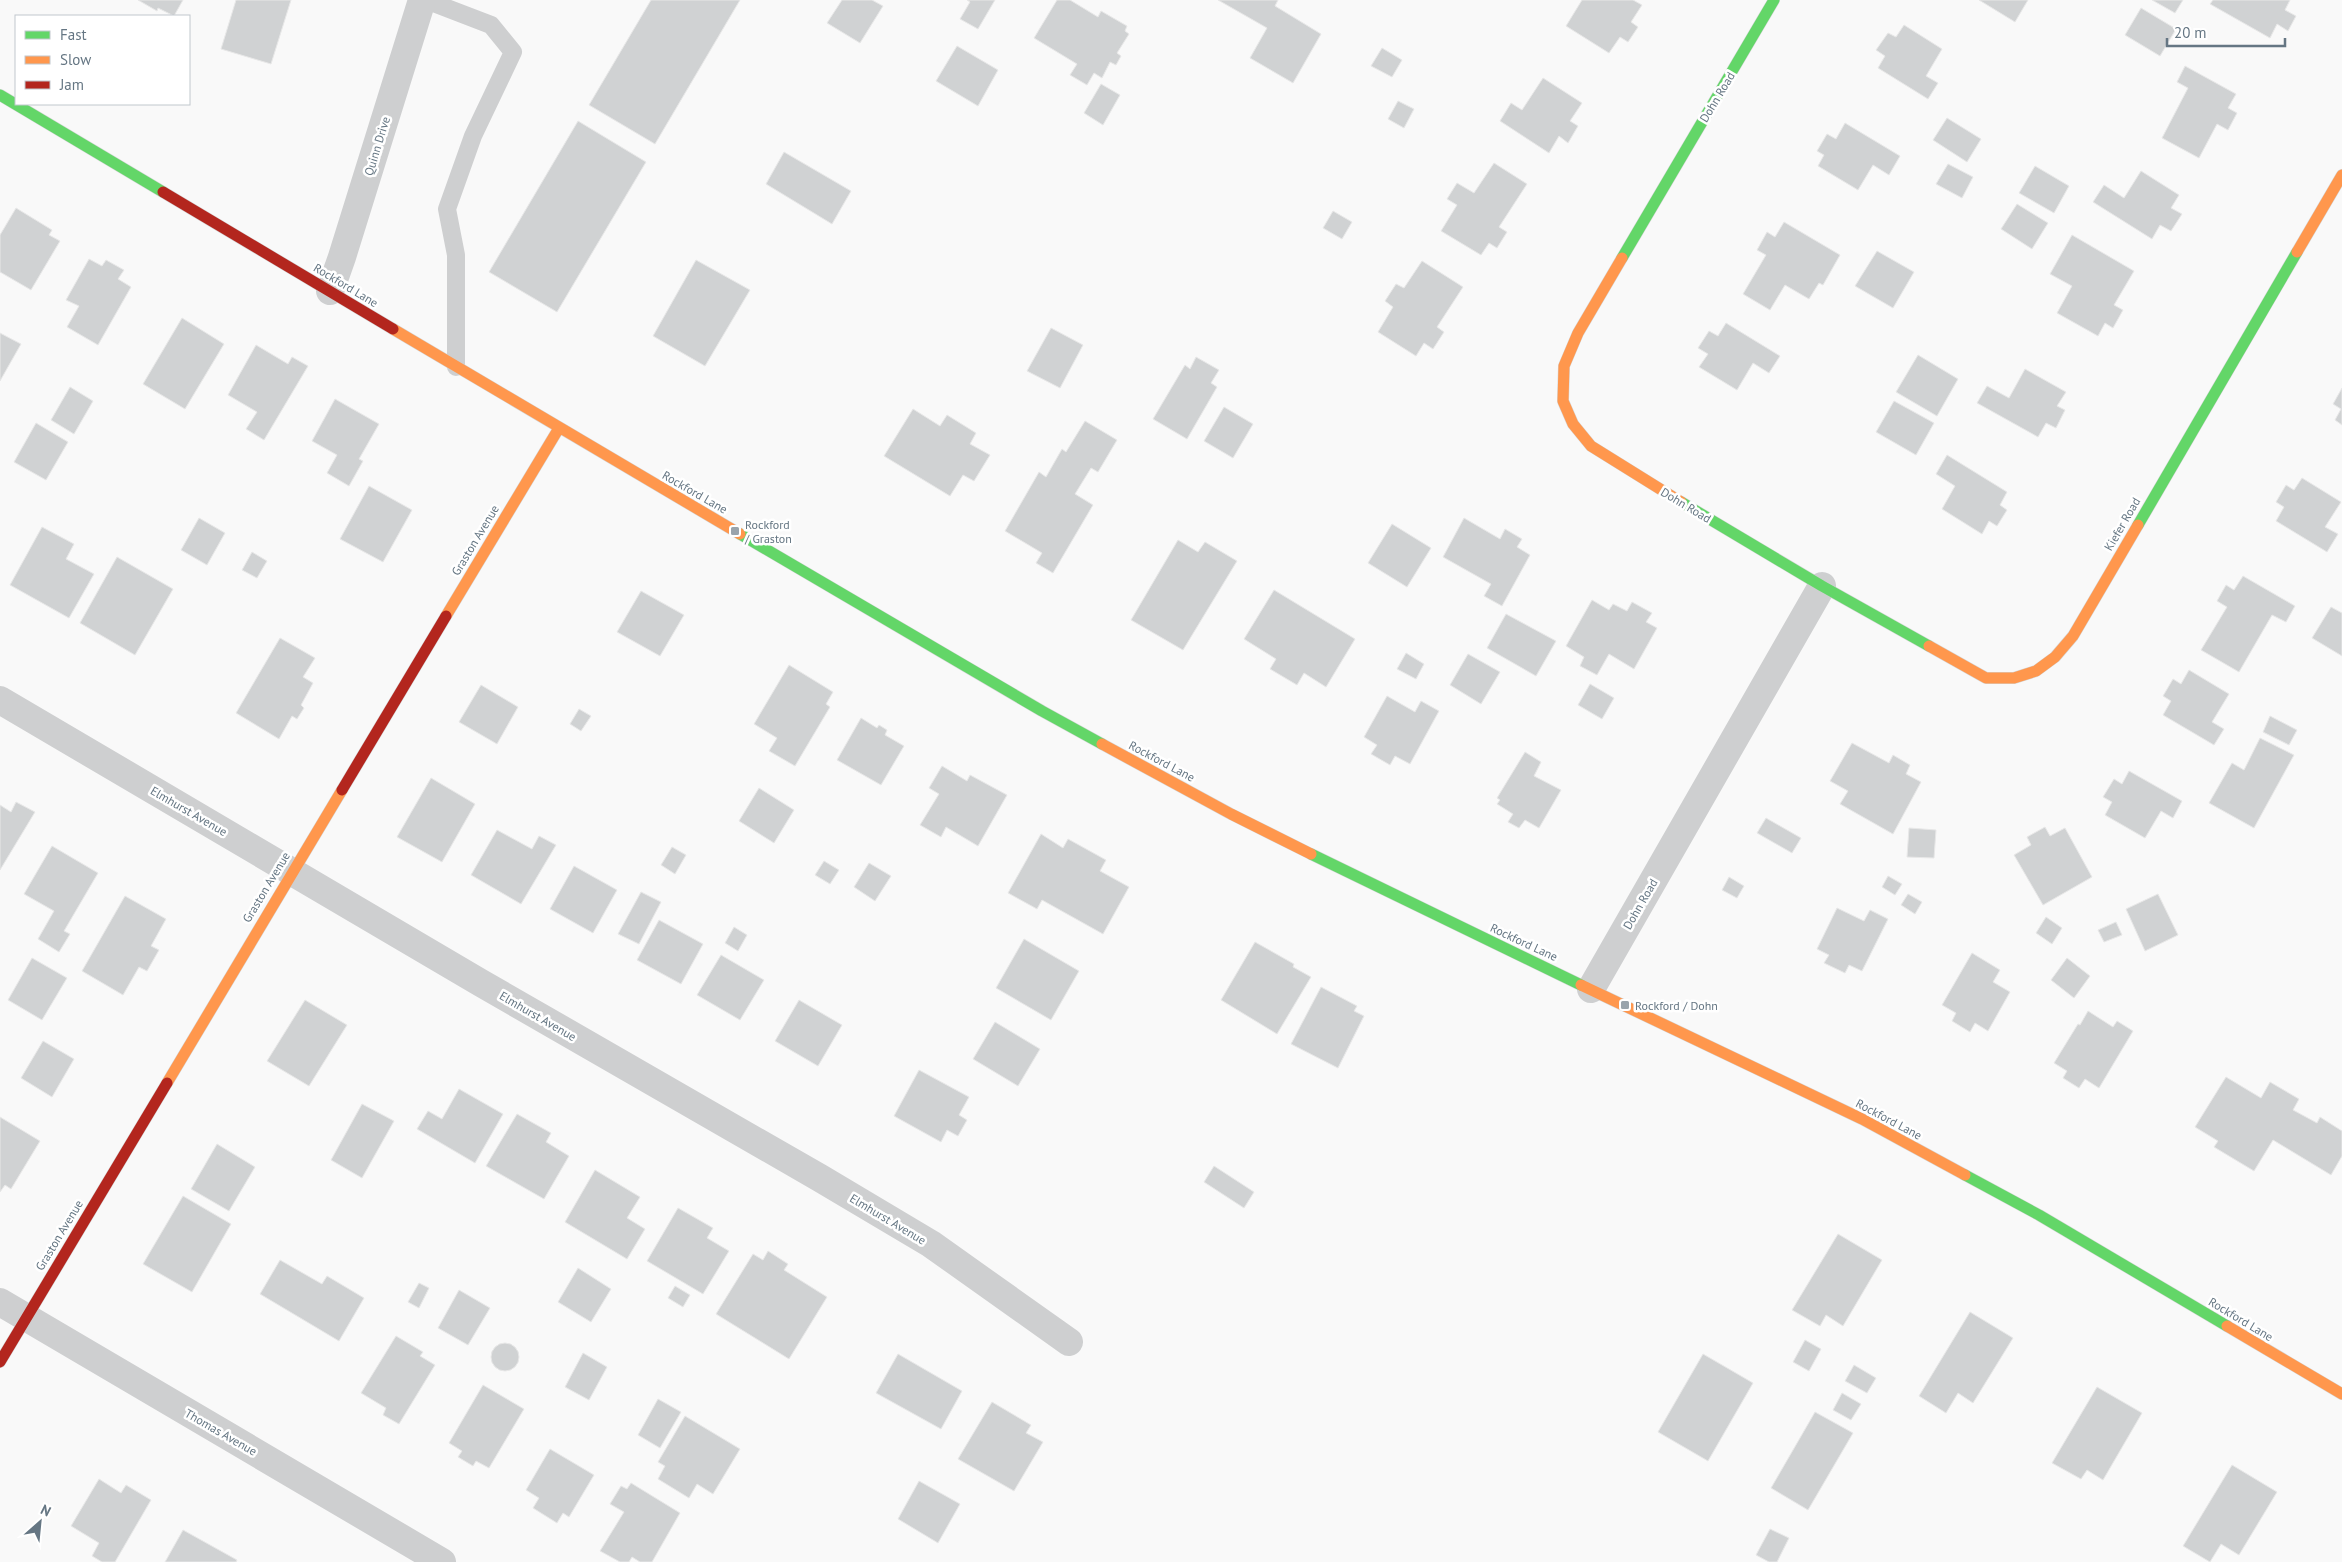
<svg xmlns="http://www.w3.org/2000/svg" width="2342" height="1562" font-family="'PT Sans',sans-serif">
	<rect width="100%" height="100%" fill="#f9f9f9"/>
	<path fill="#d0d2d3" stroke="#e8e8e8" d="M138,0H183L174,16L158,8L157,11Z
		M236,0H291L271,64L221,49Z
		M651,0H740L655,144L589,105Z
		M842,0H872L883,6L860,43L827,23Z
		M967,0H995L978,29L960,19L970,2Z
		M1057,0H1070L1098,17L1101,11L1127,26L1125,31L1129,34L1117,53L1121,56L1116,65L1110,62L1102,78L1094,73L1087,85L1070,75L1077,64L1034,38Z
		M1218,0H1278L1275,6L1321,34L1293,83L1250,58L1267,28Z
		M1582,0H1633L1642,5L1631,22L1638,27L1628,42L1620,37L1609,53L1566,26Z
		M1979,0H2028L2015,22Z
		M2152,0H2183L2175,13Z
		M2213,0H2290L2285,10L2296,16L2288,31L2277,24L2270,38L2210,4Z
		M2141,8L2176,29L2160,56L2125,35Z
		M1904,25L1942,49L1926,76L1938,83L1928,99L1878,68L1885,56L1876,50L1888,33L1896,37Z
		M957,46L998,70L978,106L936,81Z
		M1382,48L1402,60L1392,77L1371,66Z
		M2185,66L2236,94L2228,108L2237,113L2228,130L2217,124L2199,158L2162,138L2188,88L2177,82Z
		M1543,78L1582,103L1570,121L1578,126L1568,143L1559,136L1549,153L1500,121L1511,103L1522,110Z
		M1101,84L1120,95L1103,125L1084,113Z
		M1398,101L1414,109L1404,128L1388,119Z
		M1947,118L1981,139L1967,162L1933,140Z
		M578,121L646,162L557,312L489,272Z
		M1845,123L1900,156L1889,175L1873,165L1858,190L1818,166L1824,155L1817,151L1827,134L1836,139Z
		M784,152L851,191L832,224L766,184Z
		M1494,163L1527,184L1499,227L1507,232L1497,248L1489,243L1481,255L1441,231L1457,205L1447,199L1457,183L1474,193Z
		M1948,164L1973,177L1962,198L1936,184Z
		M2035,166L2069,186L2054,213L2019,193Z
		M2141,171L2179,195L2171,208L2182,214L2171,231L2160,225L2152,239L2093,202L2104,185L2124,198Z
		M2017,204L2048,223L2032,249L2001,229Z
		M16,208L52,230L49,235L60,241L31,290L0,272V235Z
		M1333,211L1352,222L1342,239L1323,228Z
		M1784,222L1840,255L1823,285L1819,283L1809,299L1785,285L1770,310L1743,294L1766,255L1757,250L1767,232L1775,237Z
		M2072,235L2134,271L2114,305L2123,310L2113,328L2105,323L2098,336L2057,313L2072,286L2050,274Z
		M1877,251L1914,272L1893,308L1855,286Z
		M89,259L102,266L106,260L124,270L118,279L131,287L98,345L67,327L79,306L66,300Z
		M696,260L750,290L705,366L653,336Z
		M1422,261L1463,287L1437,327L1444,332L1433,349L1424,343L1416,356L1378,332L1393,307L1385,301L1396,284L1404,288Z
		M182,318L224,344L185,409L143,384Z
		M1726,323L1780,356L1769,373L1753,363L1737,390L1699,367L1708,354L1698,348L1709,331L1718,336Z
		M1051,328L1083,345L1060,388L1027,371Z
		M0,333L21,344L0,381Z
		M256,345L288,364L292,357L308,366L264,440L246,429L257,412L228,395Z
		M1918,355L1958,379L1937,416L1896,392Z
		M1196,357L1219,370L1211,383L1217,387L1187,439L1153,419L1185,365L1190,369Z
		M2025,369L2066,392L2057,406L2065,410L2056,428L2046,423L2038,437L1977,403L1987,386L2009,398Z
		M70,387L93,401L74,434L51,420Z
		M2342,388V425L2335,420L2341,409L2333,404Z
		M335,399L379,424L359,459L363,461L349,486L327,473L337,455L312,441Z
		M1894,401L1934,423L1916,455L1876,432Z
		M1224,407L1253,424L1233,458L1204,441Z
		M913,409L940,426L947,415L976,433L970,444L990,455L974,481L963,475L950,496L884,456Z
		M1085,421L1117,440L1098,472L1091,468L1075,494L1093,505L1053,573L1036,563L1042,553L1005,531L1039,472L1046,477L1062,449L1066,452Z
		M36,423L68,442L46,480L14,462Z
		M1947,455L2007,492L2000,505L2007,510L1997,526L1989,521L1982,534L1942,509L1955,486L1936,474Z
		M2302,478L2341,502L2325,527L2338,534L2327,552L2276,521L2284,507L2276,502L2286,485L2294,490Z
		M369,486L412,510L383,562L340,539Z
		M199,518L225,533L207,565L181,550Z
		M1464,518L1500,539L1505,529L1522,539L1517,547L1530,555L1502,606L1484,596L1491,584L1443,557Z
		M1392,524L1431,548L1407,587L1368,563Z
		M42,527L74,544L66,559L94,574L69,618L10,585Z
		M1178,540L1198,552L1205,542L1237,561L1183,650L1131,620Z
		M252,552L267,561L257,578L242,570Z
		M117,557L173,589L135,655L80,623Z
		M2243,576L2295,606L2286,622L2272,615L2239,672L2201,650L2227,607L2217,601L2226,585L2234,590Z
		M1274,590L1355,639L1326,687L1304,673L1297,685L1270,669L1276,659L1244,639Z
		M641,591L684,615L660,656L617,632Z
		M1592,600L1609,610L1613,604L1627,611L1632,602L1652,613L1646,622L1657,628L1634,669L1609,654L1597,675L1580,666L1584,657L1566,646Z
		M2331,607L2342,613V656L2312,638Z
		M1506,614L1556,641L1536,676L1487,648Z
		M280,638L315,658L303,677L313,683L301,705L304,708L297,719L292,716L279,739L236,713Z
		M1406,653L1424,664L1416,679L1397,669Z
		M1468,654L1500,672L1481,704L1450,685Z
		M789,665L833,692L826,704L830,707L795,766L769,751L777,738L754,724Z
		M2189,670L2229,694L2212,722L2224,729L2214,745L2163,715L2171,701L2163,696L2173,679L2181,684Z
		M1590,684L1614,698L1602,719L1578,705Z
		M481,685L518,707L497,744L459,722Z
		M1387,696L1415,712L1421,701L1439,711L1410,764L1395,756L1390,765L1371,754L1377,745L1364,737Z
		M579,709L591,716L581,731L570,724Z
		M2270,716L2297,730L2289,745L2263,732Z
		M861,718L877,728L879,725L887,730L885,735L904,746L881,785L837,760Z
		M2260,738L2294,755L2254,828L2209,803L2232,763L2244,770Z
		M1852,743L1889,763L1893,755L1910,765L1906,774L1921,782L1893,834L1840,804L1848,791L1830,781Z
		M1525,752L1541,762L1534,776L1561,790L1539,828L1525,820L1519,828L1508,822L1513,814L1497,804L1500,800L1497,798Z
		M942,766L967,781L970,775L1007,795L978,846L946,827L941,837L920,825L939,794L929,788Z
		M2129,771L2182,801L2173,818L2161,811L2145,838L2105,815L2112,802L2103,797L2114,779L2122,784Z
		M431,778L475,804L442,862L397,837Z
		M759,788L794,810L774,843L739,821Z
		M16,802L35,812L0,870V805L11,812Z
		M1766,818L1801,838L1792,853L1757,833Z
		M2045,827L2050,836L2065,828L2092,877L2043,905L2014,855L2031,845L2027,837Z
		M1909,828L1936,830L1934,858L1907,857Z
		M497,830L532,849L539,836L556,845L521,904L471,875Z
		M1041,834L1063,848L1068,839L1106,860L1100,871L1129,887L1103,934L1042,900L1037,909L1008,893Z
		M52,846L98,873L64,931L70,934L59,952L38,939L54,911L24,894Z
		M672,847L686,855L675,874L661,865Z
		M824,861L839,870L830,884L815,875Z
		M869,863L891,876L875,901L854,887Z
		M574,866L617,890L593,933L550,909Z
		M1888,876L1902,884L1895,895L1882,887Z
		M1729,877L1744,886L1737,898L1722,890Z
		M641,892L661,902L639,944L618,934Z
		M1908,894L1922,902L1915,914L1901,905Z
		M2158,894L2178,935L2145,951L2126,909Z
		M125,896L166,919L151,946L159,950L147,971L139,967L123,995L82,971Z
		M1837,908L1864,921L1870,910L1888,919L1862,971L1849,965L1845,973L1824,963L1829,955L1817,949Z
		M2046,917L2062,928L2052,944L2036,933Z
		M659,920L703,944L681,984L637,960Z
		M2116,922L2122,935L2104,942L2098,930Z
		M734,927L747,935L738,951L725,943Z
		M1024,939L1079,971L1051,1020L996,988Z
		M1255,942L1294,964L1293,967L1311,977L1277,1034L1221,1000Z
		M1972,953L2000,970L1993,982L2010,992L1988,1031L1975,1023L1970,1032L1952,1021L1956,1013L1942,1005Z
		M721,955L764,980L740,1020L697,995Z
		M32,958L67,978L42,1020L8,1000Z
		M2067,958L2090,976L2074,998L2051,980Z
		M1321,987L1357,1006L1354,1011L1364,1016L1338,1068L1291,1044Z
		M305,1000L347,1025L309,1086L267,1061Z
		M799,1000L842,1025L818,1066L775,1041Z
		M2088,1011L2113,1027L2117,1021L2133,1031L2099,1088L2085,1079L2079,1088L2063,1078L2067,1071L2054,1063L2078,1024L2080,1025Z
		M995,1022L1040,1049L1018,1086L973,1059Z
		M43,1041L74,1059L52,1097L21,1078Z
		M919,1070L969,1097L959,1115L967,1120L958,1136L947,1130L941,1142L894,1116Z
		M2226,1077L2261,1098L2270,1082L2299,1099L2293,1110L2317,1123L2320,1117L2342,1131V1156L2331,1175L2273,1140L2254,1171L2214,1147L2218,1141L2195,1127Z
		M459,1089L503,1114L475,1163L417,1129L428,1111L442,1119Z
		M362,1104L394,1121L362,1178L331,1160Z
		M517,1114L551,1133L546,1142L569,1156L544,1199L486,1166Z
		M0,1117L40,1141L11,1189L5,1185L0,1192Z
		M217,1144L255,1167L229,1211L191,1189Z
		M1214,1166L1254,1192L1244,1208L1204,1182Z
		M595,1170L640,1197L627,1218L645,1229L627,1259L565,1222Z
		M183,1196L231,1224L192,1292L143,1264Z
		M678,1208L713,1228L707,1238L729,1251L703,1294L647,1261Z
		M1838,1234L1882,1260L1843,1326L1826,1315L1820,1326L1792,1310Z
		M768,1251L788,1264L784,1270L827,1297L789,1359L716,1314L753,1254L763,1260Z
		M280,1260L322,1284L327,1276L364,1298L339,1341L260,1294Z
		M578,1268L611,1289L591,1322L558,1302Z
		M419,1283L429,1288L419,1308L408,1302Z
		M675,1286L690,1295L683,1307L668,1298Z
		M459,1290L490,1308L468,1345L438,1328Z
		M1970,1312L2013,1338L1973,1403L1958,1393L1946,1413L1919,1396Z
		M396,1336L423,1352L420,1356L435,1365L399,1424L383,1415L386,1408L361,1393Z
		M1805,1340L1821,1349L1809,1371L1793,1362Z
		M491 1357a14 14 0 1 1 28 0a14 14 0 1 1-28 0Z
		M583,1353L607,1367L589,1400L565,1387Z
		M898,1354L962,1391L941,1429L876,1393Z
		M1703,1354L1753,1383L1708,1461L1658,1432Z
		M1854,1365L1876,1378L1867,1393L1845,1381Z
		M483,1385L524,1409L489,1468L476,1461L473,1466L458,1457L462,1451L449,1443Z
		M2097,1387L2142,1413L2103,1480L2087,1470L2081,1479L2052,1463Z
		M1842,1393L1861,1404L1851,1420L1833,1410Z
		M658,1399L681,1412L660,1448L638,1435Z
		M992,1402L1031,1425L1026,1433L1043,1442L1014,1491L958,1459Z
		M1815,1412L1853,1433L1808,1510L1771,1488Z
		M685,1416L740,1449L713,1494L697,1484L689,1498L658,1479L665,1466L658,1462Z
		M550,1449L594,1475L569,1517L563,1513L557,1523L533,1508L539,1498L526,1490Z
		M2232,1465L2277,1492L2239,1555L2221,1544L2210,1562L2183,1546Z
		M99,1479L121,1493L126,1485L151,1500L115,1562H102L92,1556L99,1543L71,1526Z
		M919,1481L960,1504L938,1543L898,1519Z
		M631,1483L680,1513L652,1562H640L632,1557L629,1562H620L600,1551L624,1512L610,1504L621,1486L627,1489Z
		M1770,1529L1789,1538L1777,1562H1769L1756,1555Z
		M183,1530L237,1560L236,1562H165Z"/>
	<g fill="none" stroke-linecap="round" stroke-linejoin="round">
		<defs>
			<path id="fast" d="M0,95L163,192
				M1622,258L1774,0
				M1681,502L1822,586L1929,646
				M2138,525L2297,252
				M740,534L1042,711L1102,744
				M1311,854L1581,985
				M1965,1175L2039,1215L2227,1326"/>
			<path id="slow" d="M2297,252L2342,175
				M1622,258L1578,333L1564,366L1563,401L1573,424L1591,446L1681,502
				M393,329L740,534
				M446,616L559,428
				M1929,646L1986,678H2014L2036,671L2055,657L2073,636L2138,525
				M1102,744L1231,814L1311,854
				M1581,985L1862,1119L1965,1175
				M167,1083L342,790
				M2227,1326L2342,1394"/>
			<path id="jam" d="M163,192L393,329
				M342,790L446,616
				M0,1362L167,1083"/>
		</defs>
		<use href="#fast" stroke="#d5d6d7" stroke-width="12"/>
		<use href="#slow" stroke="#d5d6d7" stroke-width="12"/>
		<use href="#jam" stroke="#d5d6d7" stroke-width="12"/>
		<path stroke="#cecfd0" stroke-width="18" d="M426,0L491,25L513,52L473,136L447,209L456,255V367"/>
		<path stroke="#cecfd0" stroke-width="28" d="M330,291L342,257L422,0
			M0,700L481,983L820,1178L931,1244L1069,1342
			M1591,989L1822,586
			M0,1302L442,1562"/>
		<use href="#fast" stroke="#63d668" stroke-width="11"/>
		<use href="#slow" stroke="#ff974d" stroke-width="11"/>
		<use href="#jam" stroke="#b3261e" stroke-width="11"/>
	</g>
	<g fill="#99a4ac" stroke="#fff" stroke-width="2">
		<rect x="730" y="526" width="10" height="10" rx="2.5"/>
		<rect x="1620" y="1000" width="10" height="10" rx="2.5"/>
	</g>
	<g text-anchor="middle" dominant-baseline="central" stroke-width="5" stroke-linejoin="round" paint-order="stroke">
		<g font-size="12" fill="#657683" stroke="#fff">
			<text transform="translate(1717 97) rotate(-59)">Dohn Road</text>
			<text transform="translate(377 146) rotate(-73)">Quinn Drive</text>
			<text transform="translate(346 285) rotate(31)">Rockford Lane</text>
			<text transform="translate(695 492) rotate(30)">Rockford Lane</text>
			<text transform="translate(1686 505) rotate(31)">Dohn Road</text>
			<text transform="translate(2122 524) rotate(-60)">Kiefer Road</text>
			<text transform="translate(475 540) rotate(-59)">Graston Avenue</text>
			<text transform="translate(1162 761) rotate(28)">Rockford Lane</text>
			<text transform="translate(189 811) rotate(30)">Elmhurst Avenue</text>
			<text transform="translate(266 887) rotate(-59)">Graston Avenue</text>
			<text transform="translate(1640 904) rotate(-60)">Dohn Road</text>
			<text transform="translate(1524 942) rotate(25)">Rockford Lane</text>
			<text transform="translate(538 1016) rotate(30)">Elmhurst Avenue</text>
			<text transform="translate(1889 1119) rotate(28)">Rockford Lane</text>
			<text transform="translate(888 1219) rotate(31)">Elmhurst Avenue</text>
			<text transform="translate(59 1235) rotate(-59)">Graston Avenue</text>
			<text transform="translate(2241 1319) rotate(31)">Rockford Lane</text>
			<text transform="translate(221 1432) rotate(30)">Thomas Avenue</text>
		</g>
		<g font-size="12" fill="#657683" stroke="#fff" text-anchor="start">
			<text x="745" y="524">Rockford<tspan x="745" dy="14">/ Graston</tspan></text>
			<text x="1635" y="1005">Rockford / Dohn</text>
		</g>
	</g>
	<rect x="15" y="15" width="175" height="90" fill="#ffffff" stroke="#c1c8cd"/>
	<rect x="25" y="31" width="25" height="8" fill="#63d668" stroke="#c1c8cd"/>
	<text x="60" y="40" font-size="15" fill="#657683">Fast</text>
	<rect x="25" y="56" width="25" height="8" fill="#ff974d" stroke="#c1c8cd"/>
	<text x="60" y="65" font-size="15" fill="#657683">Slow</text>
	<rect x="25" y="81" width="25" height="8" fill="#b3261e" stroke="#c1c8cd"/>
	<text x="60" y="90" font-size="15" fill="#657683">Jam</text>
	<g transform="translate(40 1522) rotate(27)" stroke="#ffffff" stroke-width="4" paint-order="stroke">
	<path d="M0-4L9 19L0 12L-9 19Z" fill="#657683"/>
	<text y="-8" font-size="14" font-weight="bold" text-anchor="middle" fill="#657683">N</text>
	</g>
	<path d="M2167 38v8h118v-8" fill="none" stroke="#657683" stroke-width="2.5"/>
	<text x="2174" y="38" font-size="15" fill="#657683" stroke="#ffffff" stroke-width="4" paint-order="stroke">20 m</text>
</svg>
